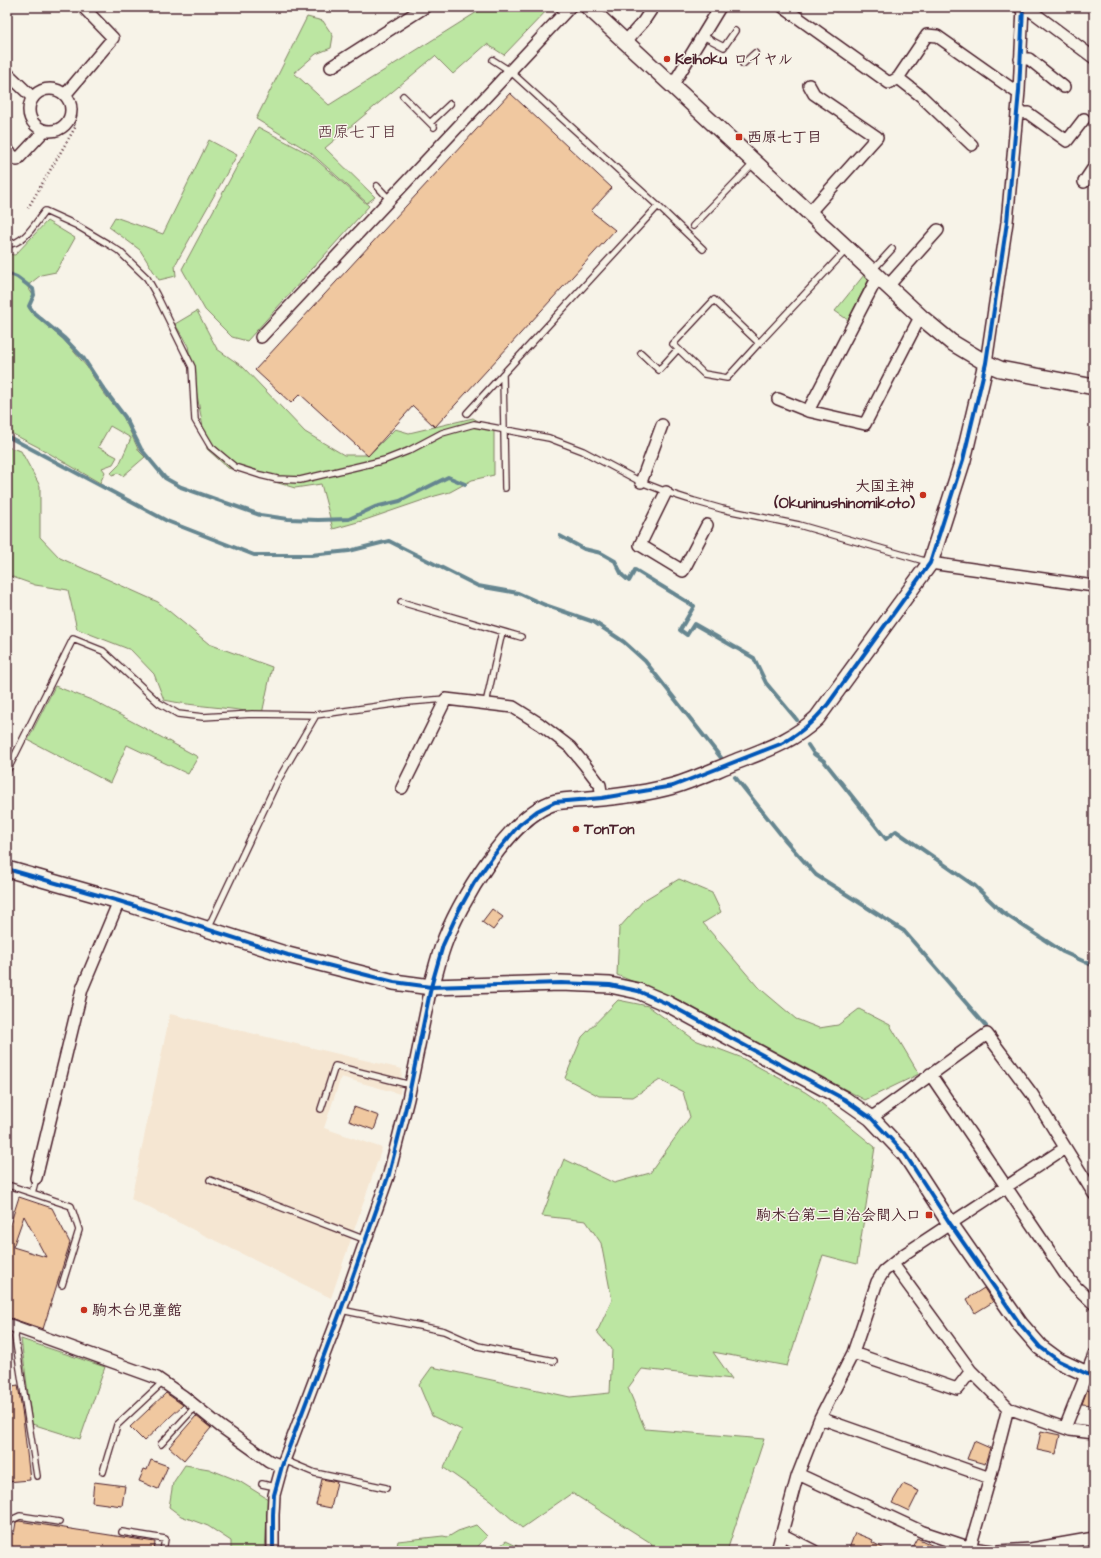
<svg xmlns="http://www.w3.org/2000/svg" width="1101" height="1558" font-family="'Architects Daughter','Klee One',sans-serif">
	<rect width="100%" height="100%" fill="#f7f3e8"/>
	<filter id="ink" filterUnits="userSpaceOnUse"><feTurbulence type="fractalNoise" baseFrequency=".025" numOctaves="2"/><feDisplacementMap in="SourceGraphic" scale="8" xChannelSelector="R" yChannelSelector="G"/><feConvolveMatrix kernelMatrix="1 2 1 2 8 2 1 2 1" color-interpolation-filters="sRGB"/></filter>
	<g filter="url(#ink)">
		<path fill="#f5e6d2" d="M170,1014L402,1069L400,1094L341,1077L324,1128L382,1148L331,1298L131,1199Z"/>
		<path fill="#bce6a2" stroke="#838266" d="M485,7H550L504,55L487,44L453,74L435,56L325,148L375,197L367,203L310,152L256,119L307,17L323,21L333,36L331,48L316,54L294,73L329,105Z
			M258,127L311,155L369,206L247,341L232,337L205,310L182,269Z
			M209,140L237,155L175,265L176,276L159,280L140,250L109,227L115,217L163,234Z
			M47,221L75,238L56,272L41,275L27,286L33,295L29,309L33,314L64,340L87,367L103,392L123,416L139,451L145,457L123,476L118,473L112,475L111,473L119,465L131,438L110,426L98,447L117,457L113,464L102,468L105,472L100,483L40,448L7,431V254L15,255Z
			M864,275L869,279L848,320L835,311Z
			M197,311L217,349L243,367L305,432L344,455H369L395,429L409,433L473,418L494,431V475L472,480L450,492L435,496L365,520L333,529L321,484L295,488L228,468L207,449L188,346L175,324Z
			M7,447L21,451L40,486V537L60,558L158,602L209,644L272,667L262,714C230,707 196,707 164,700L154,674L131,650L77,629L68,590L35,585L7,575Z
			M55,686L94,701L198,757L188,774L127,745L110,783L28,740Z
			M679,879L712,893L721,912L703,923L757,986L796,1019L819,1028L838,1025L859,1009L890,1025L919,1074L865,1100L681,1001L617,975L619,928L644,900Z
			M618,1000L648,1006L695,1040L740,1057L805,1092L821,1103L875,1147L857,1264L823,1255L787,1366L713,1352L732,1379L642,1369L628,1388L645,1429L764,1439L727,1551H653L651,1543L572,1493L522,1528L490,1500L444,1468L462,1430L432,1416L419,1385L432,1367L570,1397L610,1393L612,1349L597,1332L612,1300L601,1243L586,1221L542,1216L564,1159L614,1183L650,1173L690,1117L683,1092L660,1080L633,1097L599,1096L565,1078L582,1037Z
			M21,1339L105,1367L80,1439L32,1424Z
			M185,1465L209,1469L239,1481L268,1499L265,1551H231V1541L208,1526L181,1516L169,1507L173,1483Z
			M476,1525L487,1536L474,1551H396L398,1541L443,1536L448,1537L458,1531Z
			M506,1541L523,1549L522,1551H500V1546Z"/>
		<g fill="none" stroke-linecap="round" stroke-linejoin="round">
			<path stroke="#668690" stroke-width="4" d="M7,273L17,277L33,289L34,295L29,306L34,313L64,338L84,359L103,388L125,417L141,449L165,478L181,487L260,515L288,519L318,520L349,519L375,507L400,501L448,477L465,484
				M7,436L167,521L254,555H311L349,551L389,541L478,586L518,593L545,605L594,622L624,642L645,661L722,759
				M560,536L584,549L601,553L615,561L622,575L629,581L635,570L694,606L680,630L687,635L694,624L754,658L766,683L797,720
				M808,745L814,754L824,761L886,839L896,831L975,886L1002,912L1063,952L1094,966
				M735,777L786,841L816,875L904,931L986,1026"/>
		</g>
		<path fill="#f0c8a0" stroke="#4a1f2b" fill-rule="evenodd" d="M510,93L612,188L591,211L615,230L435,427L413,406L368,456L300,394L291,403L255,370Z
			M492,909L503,917L493,930L482,922Z
			M354,1107L379,1116L374,1130L349,1121Z
			M19,1197L52,1208L70,1243L43,1329L7,1317V1234ZM24,1216L46,1257L13,1247Z
			M984,1288L993,1302L975,1313L967,1299Z
			M18,1385L23,1417L30,1480L7,1482V1387Z
			M1087,1390L1094,1392V1405L1082,1404Z
			M166,1393L183,1405L144,1441L130,1427Z
			M196,1416L211,1428L184,1460L169,1447Z
			M1041,1431L1060,1435L1056,1454L1037,1450Z
			M974,1441L990,1448L985,1464L967,1459Z
			M151,1460L168,1466L158,1489L139,1481L144,1469L147,1470Z
			M322,1479L337,1482L331,1508L316,1505Z
			M94,1482L125,1486L122,1506L92,1502Z
			M903,1484L919,1491L909,1511L892,1503Z
			M19,1521L155,1542L154,1551H7V1533L14,1534L16,1522Z
			M855,1533L873,1540L872,1542L888,1551H848Z
			M917,1538L944,1551H910Z"/>
		<g fill="none" stroke-linecap="round" stroke-linejoin="round">
			<defs>
				<path id="lane" d="M703,36L724,47L735,31
					M493,60L510,71L658,206L703,249
					M743,64L755,53
					M403,96L434,127
					M430,123L450,104
					M377,186L390,200
					M693,226L754,163
					M7,244C24,245 35,223 45,211L76,225L108,244L119,251L147,278L156,294L192,367L195,420L211,447L235,467L260,475L277,479L300,480L385,460L408,451L442,433L474,424L549,438L583,451L641,482L672,494L694,501L722,509L799,525L928,562
					M872,271L892,249
					M759,343L727,378L704,374L673,344L714,300L759,343L847,249
					M641,353L659,370L678,349
					M503,374L505,488
					M467,413L658,206
					M401,602L521,637
					M486,703L502,632
					M7,771L73,639L103,651L159,703L178,714L203,717L252,714L316,715
					M208,928L277,782L316,715L408,702L446,699
					M321,1109L335,1066L411,1085
					M36,1178L32,1193L71,1206L79,1230L62,1285
					M210,1180L366,1240
					M11,1186L32,1193
					M341,1310L444,1331L478,1346L554,1361
					M17,1327L15,1337L37,1476
					M161,1444L196,1406
					M284,1460L315,1473L386,1488
					M103,1472L117,1425L163,1382
					M262,1484L276,1487
					M7,1522L20,1516L59,1522
					M122,1532L165,1539L163,1551"/>
				<path id="street" d="M783,7L889,83L898,78L927,35L937,36L1015,91H1019
					M1019,7L1030,10L1094,58
					M625,42L643,22L653,7
					M1020,59H1029L1064,87
					M331,67L425,7
					M7,73L33,98
					M898,78L921,96L972,145
					M809,85L814,94L877,137L809,213
					M672,86L720,7
					M29 110a21 21 0 1 1 42 0a21 21 0 1 1-42 0Z
					M65,95L113,38L83,7
					M1017,112L1028,113L1067,141L1084,119
					M7,150L17,160L44,131
					M1084,182L1094,167
					M888,286L938,230
					M261,337L570,7
					M986,363L1007,222L1019,91L1023,7
					M778,399L808,411L865,424L917,323L922,318
					M808,411L874,284L879,278
					M641,482L662,425
					M666,492L640,545L683,571L707,525
					M930,563L1094,586
					M402,788L446,699L513,707L540,724L570,747L584,764L600,785L602,798
					M930,1074L1065,1274L1076,1287L1094,1304
					M871,1118L987,1034L1032,1094L1094,1194
					M36,1178L82,989L119,901
					M7,1324L157,1378L183,1396L220,1426L269,1461L282,1466
					M853,1353L957,1389L971,1371
					M1008,1408L1070,1430L1094,1433
					M820,1418L990,1478L1008,1408L971,1371L893,1264
					M1065,1428L1094,1355
					M798,1474L923,1532L971,1548L993,1551
					M781,1534L814,1551
					M273,1551V1515L274,1495L282,1466L341,1310L389,1174L408,1099L431,987
					M777,1551L797,1477L820,1418L853,1353L877,1282L884,1271L906,1253L1065,1148
					M969,1551L990,1478
					M999,1551L1031,1549L1094,1538"/>
				<path id="secondary" d="M588,7L922,318L951,342L986,363L1000,369L1094,387
					M7,869L119,901L288,955L394,982L431,987L561,983L610,985L638,991L668,1004L844,1099L871,1118L905,1154L951,1225L1020,1324L1040,1347L1059,1361L1087,1374L1094,1376
					M431,987C435,974 438,960 443,946C457,905 511,813 556,802C566,800 579,800 589,799C615,797 648,793 673,786C694,780 715,770 735,762C766,750 793,741 817,718L930,563L963,460L986,363"/>
			</defs>
			<use href="#lane" stroke="#4a1f2b" stroke-width="8"/>
			<use href="#street" stroke="#4a1f2b" stroke-width="14"/>
			<use href="#secondary" stroke="#4a1f2b" stroke-width="18"/>
			<path stroke="#4a1f2b" stroke-width="2.5" stroke-dasharray="1 3" stroke-linecap="butt" d="M28,208L76,126L68,121"/>
			<use href="#lane" stroke="#f7f3e8" stroke-width="5.5"/>
			<use href="#street" stroke="#f7f3e8" stroke-width="11"/>
			<use href="#secondary" stroke="#f7f3e8" stroke-width="15"/>
			<defs>
				<path id="cycleway" d="M7,869L119,901L288,955L394,982L431,987L561,983L610,985L638,991L668,1004L844,1099L871,1118L905,1154L951,1225L1020,1324L1040,1347L1059,1361L1087,1374L1094,1376
					M273,1551V1515L274,1495L282,1466L341,1310L389,1174L408,1099L431,987L443,945L459,910L474,883L494,855L519,825L537,811L555,802L602,798L673,786L783,743C802,732 814,721 828,704L930,563L963,460L986,363L1007,222L1019,91L1023,7"/>
			</defs>
			<use href="#cycleway" stroke="#f7f3e8" stroke-width="6"/>
			<use href="#cycleway" stroke="#0057b8" stroke-width="4"/>
		</g>
	</g>
	<g fill="#c8321e" stroke="#f7f3e8" stroke-width="1.5">
		<circle cx="667" cy="59" r="4"/>
		<rect x="735" y="133" width="8" height="8" rx="2"/>
		<circle cx="923" cy="495" r="4"/>
		<circle cx="576" cy="829" r="4"/>
		<rect x="925" y="1211" width="8" height="8" rx="2"/>
		<circle cx="84" cy="1310" r="4"/>
	</g>
	<g text-anchor="middle" dominant-baseline="central" stroke-width="3" stroke-linejoin="round" paint-order="stroke">
		<g font-size="15" font-weight="bold" fill="#4a1f2b" stroke="#f7f3e8" text-anchor="start">
			<text x="675" y="59">Keihoku ロイヤル</text>
			<text x="747" y="137">西原七丁目</text>
			<text x="915" y="486" text-anchor="end">大国主神<tspan x="915" dy="17">(Okuninushinomikoto)</tspan></text>
			<text x="584" y="829">TonTon</text>
			<text x="921" y="1215" text-anchor="end">駒木台第二自治会間入口</text>
			<text x="92" y="1310">駒木台児童館</text>
		</g>
		<g font-size="16" fill="#4a1f2b" stroke="#f7f3e8">
			<text x="357" y="132">西原七丁目</text>
		</g>
	</g>
	<rect width="1101" height="1558" fill="none" stroke="#f7f3e8" stroke-width="24"/>
	<rect x="12" y="12" width="1077" height="1534" fill="none" stroke="#4a1f2b" stroke-width="1.5" filter="url(#ink)"/>
</svg>
